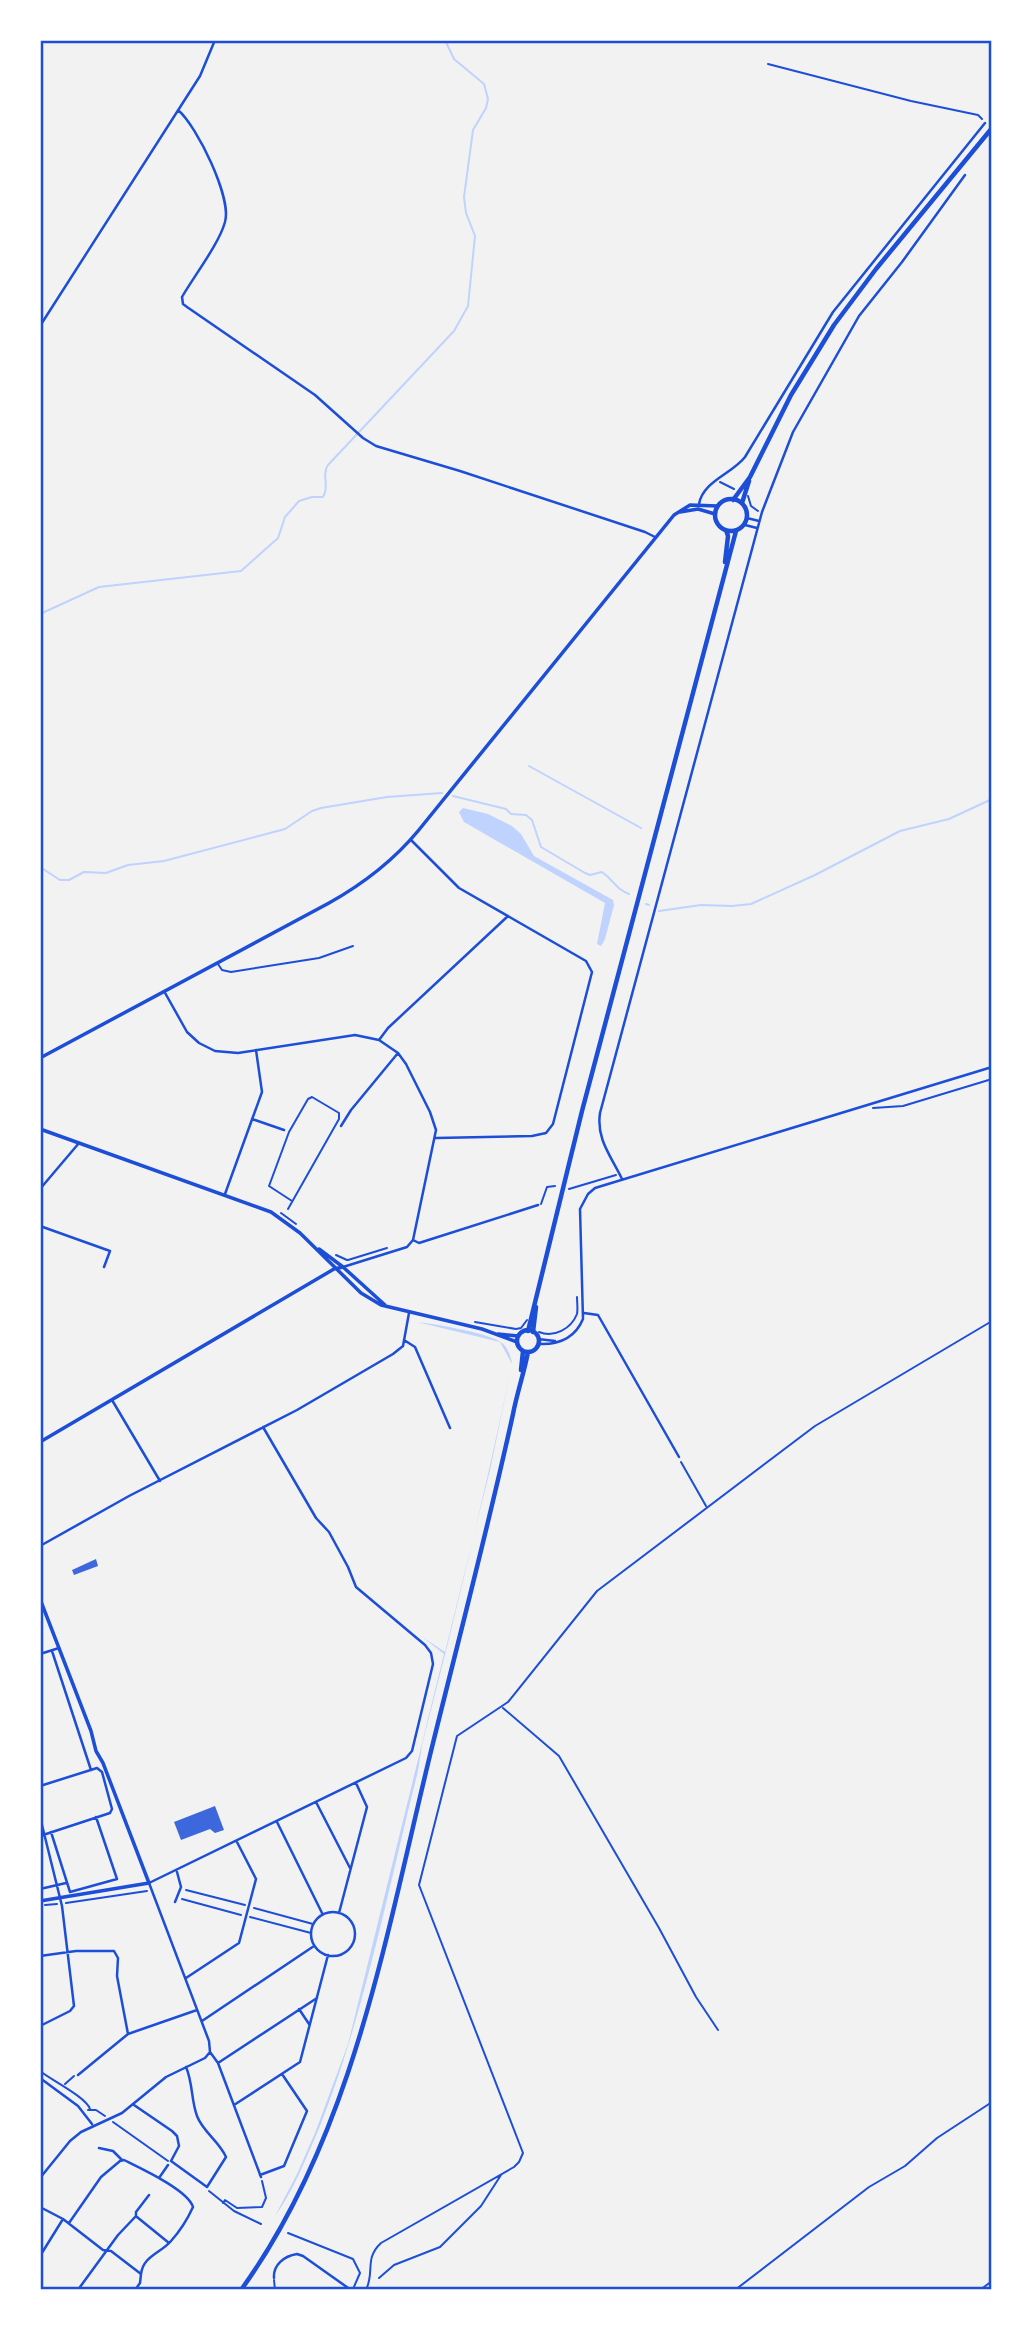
<svg xmlns="http://www.w3.org/2000/svg" width="1032" height="2330" font-family="'Varela Round',sans-serif">
	<rect width="100%" height="100%" fill="#f2f2f2"/>
	<path fill="#bfd3fe" d="M463,808L488,814L512,826L521,834L534,856L613,900L614,905L605,939L601,946L597,944L605,903L464,822L459,812Z
		M417,1322C435,1324 483,1332 499,1341C507,1345 511,1356 512,1364C485,1492 455,1618 422,1745L418,1771C388,1889 365,2012 320,2126C307,2156 294,2190 275,2216L297,2174L315,2133L348,2044L444,1654L421,1636L445,1652L490,1470L512,1364L500,1342Z"/>
	<g fill="none" stroke-linecap="round" stroke-linejoin="round">
		<path stroke="#bfd3fe" stroke-width="2" d="M40,614L99,587L241,571L278,538L285,517L299,501L312,497H323C330,486 321,475 328,465L454,331L468,306L475,236L466,213L464,197L473,130L486,108L488,99L484,84L454,59L445,40
			M529,766L641,828
			M453,796L506,809L511,814L526,815L532,820L541,847L585,873L590,875L602,872C615,881 614,888 629,894
			M40,867L60,880H69L84,872L106,873L128,865L164,861L285,829L312,811L321,808L387,797L442,793
			M646,904L649,905
			M659,911L701,905L732,906L751,904L815,875L900,831L949,819L992,799"/>
	</g>
	<path fill="#3d67dc" d="M96,1559L98,1566L74,1575L72,1570Z
		M215,1806L224,1830L215,1833L210,1829L181,1840L174,1822Z"/>
	<g fill="none" stroke-linecap="round" stroke-linejoin="round">
		<path stroke="#1d4ed8" stroke-width="2" d="M768,64L911,101L978,115L982,119
			M720,482L734,489
			M748,496L751,506L758,511
			M873,1108L903,1106L992,1079
			M569,1189L616,1175
			M541,1204L547,1187L555,1186
			M281,1213L296,1224
			M336,1255L347,1260
			M348,1260L387,1248
			M475,1322L516,1329L521,1328L527,1320
			M539,1332C554,1338 571,1329 577,1314C578,1309 577,1302 577,1297
			M681,1462L706,1506
			M503,1708L559,1756L659,1928L696,1997L718,2030
			M186,1890L245,1905
			M182,1899L241,1915
			M66,1903L147,1891
			M45,1905L57,1904
			M254,1908L313,1924
			M250,1917L311,1933
			M40,2071C51,2080 86,2097 90,2109
			M65,2084L74,2076
			M88,2110H96L105,2116
			M113,2122L168,2161
			M209,2191L234,2211L261,2224
			M223,2203L225,2200L237,2208L262,2207L266,2198L262,2181
			M288,2233L353,2259L360,2273L353,2289
			M379,2278L394,2265L440,2247L481,2206L501,2175
			M274,2280L275,2290
			M366,2290C375,2271 364,2259 381,2243L514,2167L519,2162L523,2153L419,1885L457,1736L508,1702L597,1591L815,1426L992,1321
			M735,2290L869,2187L905,2166L937,2138L992,2102
			M980,2290L992,2281"/>
		<path stroke="#1d4ed8" stroke-width="2" d="M218,964L222,970L231,972L319,958L353,946
			M288,1209L339,1119V1113L312,1097L308,1099L289,1132L269,1186L292,1201"/>
		<path stroke="#1d4ed8" stroke-width="2.5" d="M178,110C197,126 232,198 225,222C219,244 194,276 182,297L183,304L187,307L315,395L363,438L376,446L460,471L645,532L655,537
			M40,326L200,76L215,40
			M699,504C703,481 732,474 745,457L833,312L985,123
			M747,518L759,521
			M745,525L757,528
			M411,840L459,888L586,961L592,972L553,1124L546,1133L532,1136L436,1138
			M164,991L187,1032L199,1043L215,1051L238,1053L355,1035L379,1040L398,1053L406,1064L430,1112L436,1130L413,1240
			M379,1040L388,1028L508,916
			M252,1119L284,1130
			M341,1126L351,1110L398,1053
			M622,1179C611,1156 596,1139 600,1113L762,512L793,432L859,316L902,262L965,175
			M40,1189L79,1143
			M225,1194L262,1092L256,1050
			M40,1226L110,1251L104,1267
			M413,1240L419,1243L538,1205
			M343,1267L407,1247L413,1240
			M584,1313L598,1315L679,1457
			M538,1339L555,1341
			M404,1340L415,1347L450,1428
			M538,1344C558,1345 575,1338 583,1319L580,1209L588,1194L595,1188L992,1067
			M112,1400L160,1481
			M40,1546L129,1496L297,1410L393,1354L403,1346L409,1313
			M52,1651L91,1770
			M40,1654L59,1648
			M40,1786L97,1768L102,1772L112,1809L110,1813L40,1836
			M316,1802L350,1868
			M40,1817L62,1906L74,2006L70,2011L40,2026
			M277,1822L322,1913
			M51,1832L70,1892L117,1879L96,1817
			M40,1889L66,1883
			M175,1902L181,1887L177,1872
			M311 1934a22 22 0 1 1 44 0a22 22 0 1 1-44 0Z
			M339,1913L367,1807L356,1783
			M40,1956L76,1951H114L118,1958L117,1976L128,2034
			M186,1978L239,1943L256,1879L237,1842
			M299,2009L309,2024
			M202,2021L314,1946
			M218,2063L317,1998
			M78,2075L128,2034L197,2010
			M40,2078L78,2106L92,2124
			M134,2105L172,2131L177,2136L179,2146L171,2161L207,2187L226,2157C219,2141 203,2132 197,2116C191,2100 193,2083 186,2067
			M234,2105L300,2062L328,1955
			M99,2148L113,2151L122,2160
			M260,2175L284,2166L307,2111L282,2074
			M261,2177L218,2063L210,2052L209,2041L149,1883L406,1758L412,1751L433,1664L431,1653L425,1645L356,1587L348,1567L329,1532L316,1518L263,1427
			M40,2178L70,2141L81,2132L122,2113L166,2077L205,2058L210,2052
			M159,2178L168,2165
			M40,2207L63,2219L103,2250L111,2251L141,2274L140,2283L135,2290
			M137,2217L169,2243
			M69,2223L101,2177L120,2161L124,2160C140,2168 188,2190 193,2207C188,2218 180,2231 171,2241C161,2253 143,2256 141,2274
			M40,2256L63,2219
			M274,2278C273,2265 284,2256 297,2254L303,2256L351,2290
			M80,2287L118,2235L136,2216V2212L149,2195"/>
		<path stroke="#1d4ed8" stroke-width="3.5" d="M680,512L698,509L715,514
			M40,1058L329,903C363,884 393,861 418,831L674,515L690,505L718,506
			M40,1129L271,1212L300,1233L361,1293L381,1305L482,1329L517,1342
			M319,1249L343,1267L385,1305
			M498,1334L518,1336
			M40,1442L334,1269L343,1267
			M40,1599L91,1731L96,1751L103,1763L149,1883L40,1901"/>
		<path stroke="#1d4ed8" stroke-width="4.5" d="M715 515a16 16 0 1 1 32 0a16 16 0 1 1-32 0Z
			M733,500L750,477L791,395L834,325L876,269L992,128
			M742,503L749,481
			M725,562L728,536L726,530
			M517 1341a11 11 0 1 1 22 0a11 11 0 1 1-22 0Z
			M528,1331L582,1111L736,531
			M533,1332L536,1307
			M521,1370L523,1351
			M241,2290C355,2132 387,1928 433,1743C460,1634 489,1524 513,1414C517,1393 524,1373 528,1352"/>
	</g>
	<rect width="1032" height="2330" fill="none" stroke="#ffffff" stroke-width="84"/>
	<rect x="42" y="42" width="948" height="2246" fill="none" stroke="#1d4ed8" stroke-width="2.5"/>
</svg>
